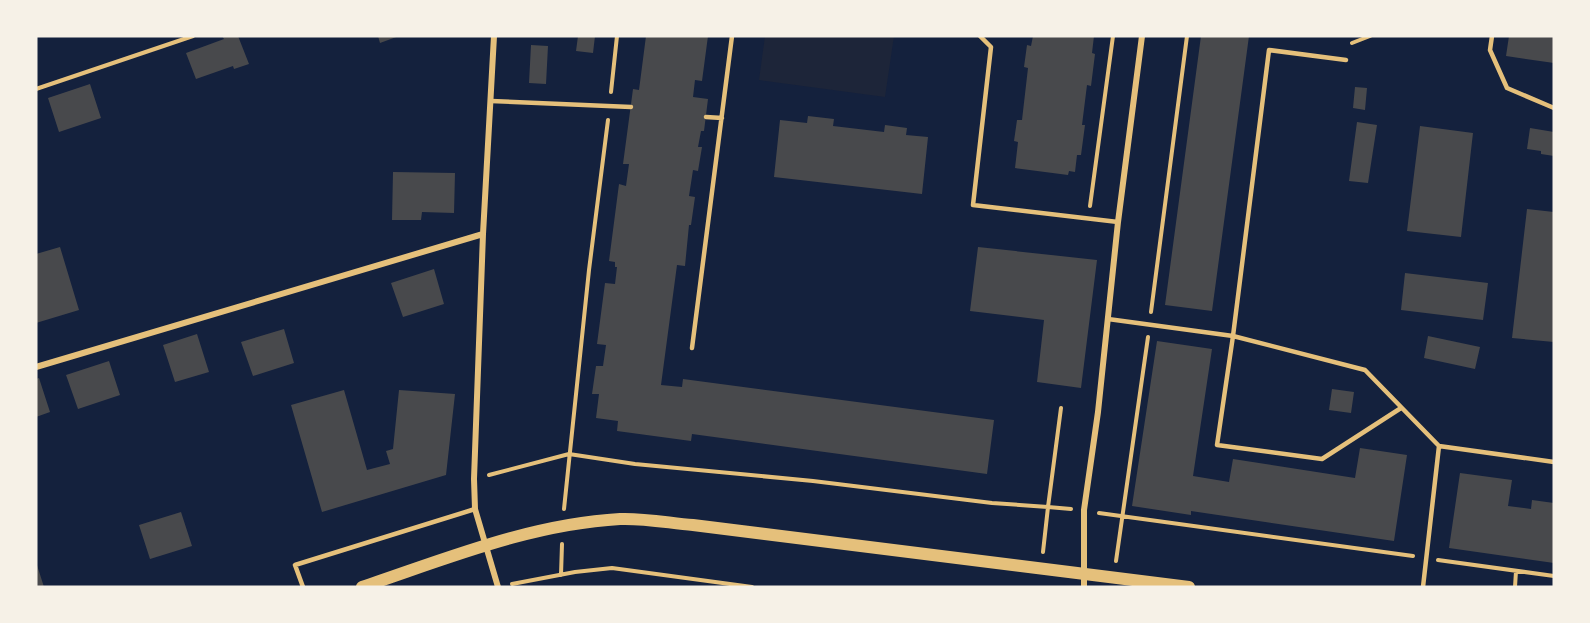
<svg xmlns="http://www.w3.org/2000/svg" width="1590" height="623" font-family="'Open Sans',sans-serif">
	<rect width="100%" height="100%" fill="#14213d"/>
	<path fill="#1d2539" d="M765,36H894L885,97L759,80Z"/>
	<path fill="#48494c" d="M222,36H238L249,64L234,69L233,66L196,79L186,53L224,39Z
		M378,36H399L380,43Z
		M578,36H595L593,53L576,51Z
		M646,36H708L702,81L695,80L693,97L708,99L704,131H701L698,147H702L698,171L693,170L689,196L695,197L691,225H689L685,266L677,265L661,385L682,387L683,379L994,420L987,474L692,434L691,441L617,431L618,421L596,418L599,394H592L596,366H603L606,345L597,344L605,283L615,284L617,267H615V262L609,261L619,184L626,186L629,164H623L633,89L639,90Z
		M1033,36H1094L1092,53L1095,54L1091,86L1087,85L1082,125H1085L1081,155H1077L1075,172L1069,171L1068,175L1015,168L1018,142L1014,141L1017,120H1022L1028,68L1024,67L1027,45L1031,46Z
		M1201,36H1249L1212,311L1165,305Z
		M1509,36H1554V63L1506,56Z
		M531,45L548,46L546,84L529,83Z
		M90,84L101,118L59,132L48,98Z
		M1355,87L1367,88L1365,110L1353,108Z
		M808,116L834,119L833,126L884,132L885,125L907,128L906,135L928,137L922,194L774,177L780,120L807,123Z
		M1357,122L1377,125L1368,183L1349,181Z
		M1420,126L1473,133L1461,237L1407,231Z
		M1530,128L1554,132V156L1541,154V151L1527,149Z
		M393,172L455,173L454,213L422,212L421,220H392Z
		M1527,209L1554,212V342L1512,338Z
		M60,247L79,310L36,323V254Z
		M978,247L1097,260L1081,388L1037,382L1044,320L970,311Z
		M434,269L444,304L403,317L391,283Z
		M1405,273L1488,283L1483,320L1401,310Z
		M284,329L294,363L253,376L241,342Z
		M197,334L209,372L175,382L163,345Z
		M1428,336L1480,347L1475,369L1424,358Z
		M1157,341L1212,349L1193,476L1229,482L1233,459L1355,478L1360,448L1407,455L1394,541L1191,511V515L1132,506Z
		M109,361L120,395L78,409L66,375Z
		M39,378L50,412L36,417V379Z
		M1332,389L1354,392L1351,413L1329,410Z
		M344,390L367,470L390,464L386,451L393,449L399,390L455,394L446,475L322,512L291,405Z
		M1460,473L1512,480L1508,506L1531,509L1532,500L1554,503V563L1449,548Z
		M181,512L192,546L150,559L139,525Z
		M36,563V562L44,587H36Z"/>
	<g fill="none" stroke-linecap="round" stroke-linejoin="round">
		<path stroke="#e5c07b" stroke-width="4" d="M1352,43L1370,36
			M36,89L193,36
			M611,92L617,36
			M1090,206L1113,36
			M1151,312L1187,36
			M1061,408L1048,507L1071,509
			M489,475L569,454L635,464L813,481L992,503L1048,507L1043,552
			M564,509L589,270L608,120
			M1099,513L1413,556
			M1438,560L1554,576
			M1116,561L1148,337
			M561,575L562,544
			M512,584L575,572L612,568L752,587
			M1515,587L1516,571"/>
		<path stroke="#e5c07b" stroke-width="4.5" d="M980,36L991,47L973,205L1118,222
			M1492,36L1490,50L1507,88L1554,108
			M1346,60L1269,50L1233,336L1365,370L1439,446L1554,462
			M491,101L631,107
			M706,117L722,118
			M1108,319L1233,336L1217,445L1322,459L1401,408
			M692,348L732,36
			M303,587L295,565L475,509
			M1423,587L1439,446"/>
		<path stroke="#e5c07b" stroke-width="6" d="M494,36L483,234L474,479L475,509L498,587
			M36,367L483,234
			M1084,587V510L1098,412L1118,222L1142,36"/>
		<path stroke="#e5c07b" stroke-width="12" d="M362,587C446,559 530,524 620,519C644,518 669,523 693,525L1189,587"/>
	</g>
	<rect width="1590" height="623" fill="none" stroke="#f6f1e7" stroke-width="75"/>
</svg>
